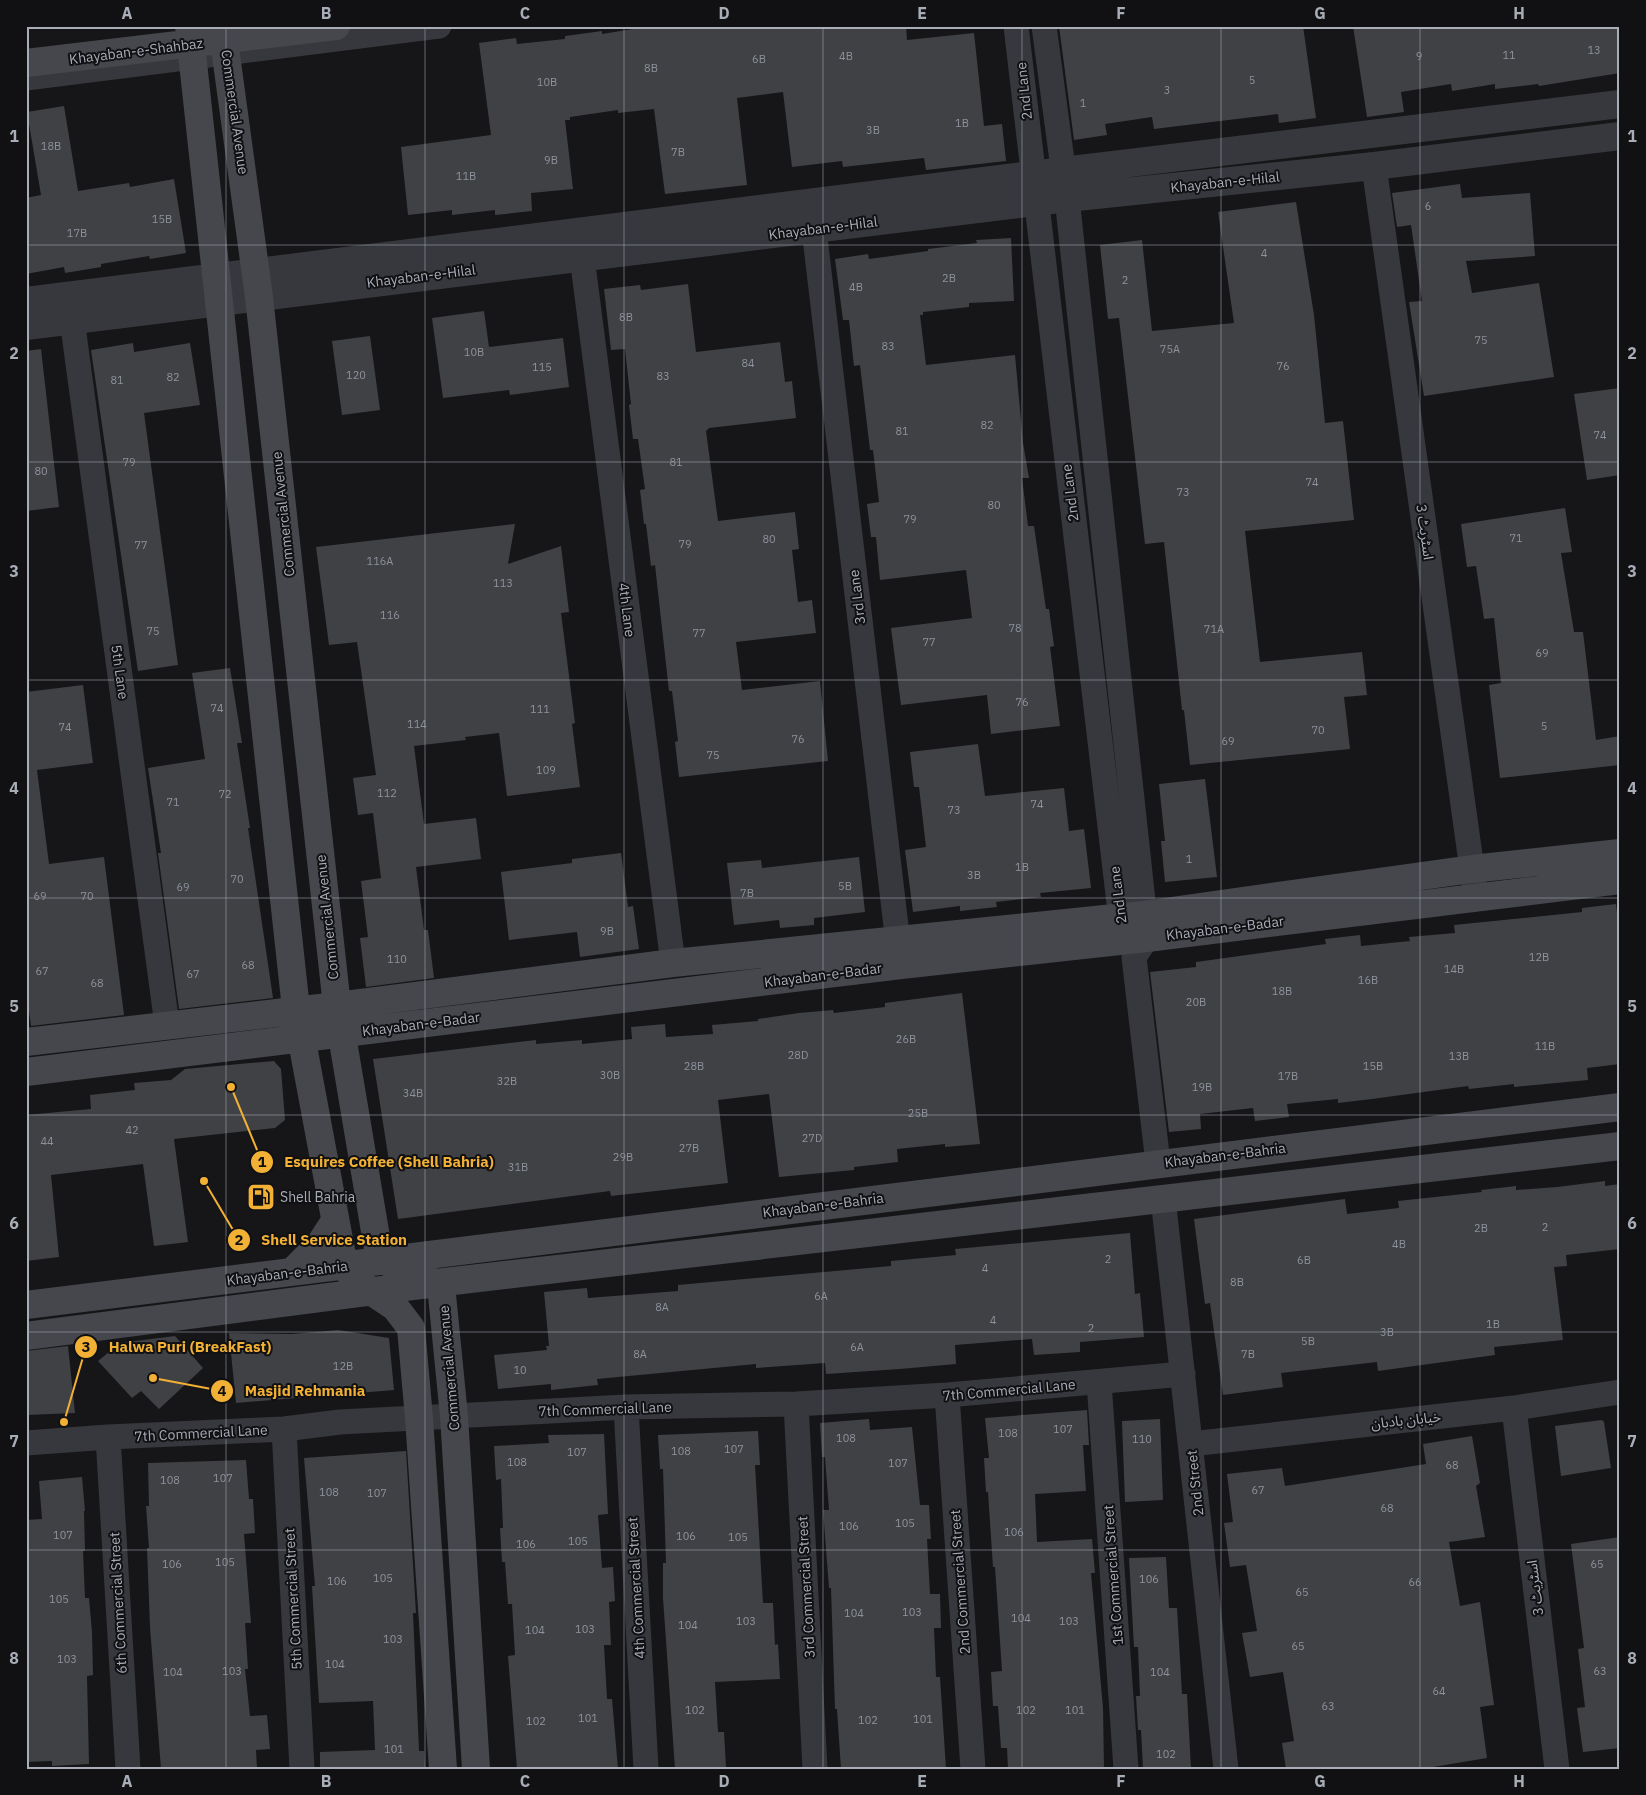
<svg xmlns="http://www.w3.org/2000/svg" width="1646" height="1795" font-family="'IBM Plex Sans','Noto Sans Arabic',sans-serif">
	<rect width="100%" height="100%" fill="#161618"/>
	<path fill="#404145" d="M651,26H906L907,40L974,33L984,126L1002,124L1006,161L926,170L924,158L843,167L842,161L792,167L783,92L737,98L747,185L665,194L654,109L618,113V110L570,117V120H565L573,189L531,193L532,211L495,215V210L452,215V210L408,215L401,147L491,135L479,43L516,38L517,44L565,39V36L602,31V34Z
		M1059,26H1303L1316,118L1279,123L1278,114L1154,129L1152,117L1105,124L1107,135L1074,140Z
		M1353,26H1620V73L1539,86L1538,84L1495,89V84L1452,91L1451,84L1401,92L1404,112L1367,117Z
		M64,106L78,191L129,183L130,187L174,179L186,253L150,259L149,256L101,264V267L65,273L64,267L26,274V198L41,195L27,112Z
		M1460,184L1462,198L1530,193L1535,256L1466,261L1472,293L1539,283L1554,377L1424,396L1409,302L1422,301L1411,225L1397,227L1392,193Z
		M1296,202L1314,315L1325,423L1343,421L1354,520L1245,531L1260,662L1362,652L1367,695L1344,697L1350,749L1190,765L1184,710H1182L1164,542L1145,544L1119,318L1108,319L1100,245L1142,240L1152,331L1234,323L1218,212Z
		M1011,238L1014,301L969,303V307L923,312V315H920L926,365L1015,355L1023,443L1029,478H1022L1028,526H1034L1046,609H1049L1054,646L1050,647L1060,726L991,734L987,695L901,705L891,628L972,618L966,570L880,580L876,537H871L867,504L879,502L873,450H870L860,365L854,366L849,320H843L835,259L868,254L869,259L928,251V249L977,243L976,240Z
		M688,284L696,352L780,342L785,382L792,381L796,418L709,428L706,431L718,521L795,512L799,549L792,550L798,602L812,600L816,633L736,642L742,690L820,681L828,761L679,777L675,742L678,741L672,691H669L655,565L651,566L646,524H644L640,490L645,489L638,439H633L629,405L631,404L625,349L611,350L604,289L640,285L641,290Z
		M484,311L489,347L563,338L569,387L510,395L509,390L443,398L432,318Z
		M370,336L380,410L342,415L332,341Z
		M133,343L134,352L190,343L200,405L144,413L178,665L138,671L91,350Z
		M41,349L59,507L26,511V351Z
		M1620,388V475L1587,480L1574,394Z
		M1565,508L1572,552L1561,553L1574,632H1583L1596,740L1620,736V765L1500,778L1489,685L1501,683L1494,618L1484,619L1476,566L1467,567L1461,524Z
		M515,524L508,564L561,546L569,612L561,613L575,723L572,724L580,787L507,796L499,733L465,737L466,740L414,746L424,824L476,818L481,859L416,867L424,930H428L434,978L366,987L360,938L368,937L361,881L381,878L373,813L358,815L353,778L376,775L357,642L329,645L316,547Z
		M230,668L242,743H237L250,828H248L273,998L179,1009L158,853H161L148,768L205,759L192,673Z
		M83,685L93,763L37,770L49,864L104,857L124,1015L31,1026L26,989V692Z
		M978,744L985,796L1064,788L1069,831L1084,829L1091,888L1040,893L1041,897L996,902L997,907L960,911V906L913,912L905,850L926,847L919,787H914L910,752Z
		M1205,779L1217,877L1165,882L1161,841H1165L1159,784Z
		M621,853L628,907L633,906L639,949L580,957L577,932L509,940L501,872L572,863V859Z
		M859,857L865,912L814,918V925L780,928L779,920L734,925L727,863L761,860L762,868Z
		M1616,904L1620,940V1064L1587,1068L1588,1080L1514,1087V1084L1469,1089L1468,1086L1372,1099L1338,1103V1099L1287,1104L1289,1117L1255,1121L1253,1108L1200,1114L1201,1129L1169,1132L1150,972L1196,967V962L1326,944L1325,939L1360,935L1361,946L1410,941L1409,937L1455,933L1454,925L1582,912V908Z
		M962,993L980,1144L945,1147V1144L897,1149L898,1162L854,1167V1170L779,1177L769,1094L718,1100L728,1183L611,1196L610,1191L398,1219L373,1059L536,1040V1044L582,1040V1044L632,1039L631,1027L665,1024L666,1037L713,1034L712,1025L758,1021V1019L799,1013L833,1010L834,1013L885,1007V1003Z
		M274,1061L281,1069L285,1120L275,1128L174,1139L188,1242L154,1246L143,1164L51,1175L59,1257L26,1261V1115L91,1109L90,1095L135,1090L134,1083L171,1080L185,1069Z
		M1605,1181V1186L1620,1184V1249L1566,1255L1567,1266L1554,1267L1563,1340L1494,1347L1495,1355L1378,1371L1377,1362L1281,1373L1283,1387L1223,1395L1210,1303L1205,1304L1194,1219L1345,1199L1347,1214L1399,1208L1398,1201L1482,1192L1481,1190L1516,1186V1190L1557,1187Z
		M1130,1233L1135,1294L1140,1293L1144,1337L1080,1342V1352L1034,1355L1032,1339L955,1345L956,1364L900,1369L826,1374L825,1363L756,1368V1364L597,1379L598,1385L551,1390V1384L498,1389L494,1355L547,1350L546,1346H549L544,1292L587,1288L588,1298L678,1291V1285L891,1266V1261L956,1255L955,1249Z
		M338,1330L389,1338L394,1390L236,1403L229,1333L292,1334Z
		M175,1336L203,1368L159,1409L141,1391L132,1398L98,1361L120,1343Z
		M68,1346L75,1413L26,1415V1351Z
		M1087,1410L1089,1445H1083L1086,1491L1035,1494L1037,1542L1092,1539L1095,1573H1091L1103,1708L1104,1769H1008L1007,1748H1001L998,1706H993L991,1672L1002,1671L995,1567H993L988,1492H986L984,1458H989L985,1418Z
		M869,1419L870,1430L912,1427L920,1505H929L931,1539H927L930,1594H940L941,1628H934L936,1677H940L946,1769H841L837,1709H835L831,1588H829L823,1510H829L825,1457H822L820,1423Z
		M1160,1419L1163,1500L1125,1502L1122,1421Z
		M1602,1420L1604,1422L1611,1468L1561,1476L1555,1426Z
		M758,1431L760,1465H755L763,1603H773L775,1645L778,1644L780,1679L715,1682L718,1732H724L726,1767L675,1769L663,1598V1563H666L663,1469H660L658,1435Z
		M604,1434L608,1514L598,1515L602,1568L613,1567L615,1601L609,1602L611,1645H604L607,1699H612L618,1769H517L508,1656L515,1655L512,1604H508L505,1562H502L500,1528H503L501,1479L496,1480L494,1446L549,1443L548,1435Z
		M1472,1436L1480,1483L1476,1486L1485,1537L1449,1542L1460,1606L1480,1602L1494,1705L1480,1707L1487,1758L1421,1769H1286L1282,1743L1294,1741L1283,1672L1250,1677L1242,1633L1257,1631L1246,1565L1230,1567L1224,1523L1233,1522L1227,1474L1282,1468L1285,1486L1426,1464L1423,1444Z
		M406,1451L416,1613H413L419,1751H424L425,1769H320V1752L375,1750L373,1701L319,1703L312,1586H315L304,1458Z
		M246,1460L249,1499H253L255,1533L244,1534L251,1623H245L248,1669H245L250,1716L267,1715L270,1749L256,1750L257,1769H161L150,1627L147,1548H149L146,1506H149L148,1463Z
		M82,1477L85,1511H84L85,1551H83L85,1598H89L92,1632L93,1675L87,1676L89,1764L52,1766V1761L26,1762V1520L42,1519L39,1481Z
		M1620,1537V1748L1583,1752L1577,1708L1585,1707L1578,1649L1584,1648L1571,1544Z
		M1166,1557L1169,1608H1177L1182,1694H1187L1191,1769H1143L1141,1730H1138L1136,1696H1140L1138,1647H1134L1129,1558Z"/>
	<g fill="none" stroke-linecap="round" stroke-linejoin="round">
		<path stroke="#37383d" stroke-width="25" d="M1016,26L1123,937
			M1044,26L1067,198L1147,938L1134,957L1158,1163
			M26,78L439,26
			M1374,166L1476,898
			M814,229L900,960
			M582,257L673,963
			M72,319L167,1025
			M1163,1198L1226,1769
			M1099,1382L1126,1769
			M947,1395L973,1769
			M796,1404L815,1769
			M626,1407L646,1769
			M1514,1408L1557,1769
			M284,1429L302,1769
			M108,1437L128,1769
			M26,1443L108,1437L284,1429L340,1422L626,1407L796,1404L947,1395L1183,1374
			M1191,1444L1514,1408L1620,1392"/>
		<path stroke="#37383d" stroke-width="28" d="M26,301L1063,171L1620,104
			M26,326L1067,198L1374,166L1620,136"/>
		<path stroke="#45474d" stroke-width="28" d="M189,26L296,1009L344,1266L359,1283L395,1307L411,1328L419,1418L443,1769
			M222,26L259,297L337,1006L378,1249L380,1259L436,1283L442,1295L454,1416L476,1769
			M26,63L336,26
			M26,1042L337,1006L673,963L1143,915L1472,869L1620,853
			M26,1072L901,965L1147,938L1620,880
			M292,1272L320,1244L335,1221
			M26,1305L1620,1107
			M26,1336L436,1283L1620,1146"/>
	</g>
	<path fill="none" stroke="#a8adb8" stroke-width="1" stroke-opacity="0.55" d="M226,26V1769M425,26V1769M624,26V1769M823,26V1769M1022,26V1769M1221,26V1769M1420,26V1769M26,245H1620M26,462H1620M26,680H1620M26,898H1620M26,1115H1620M26,1332H1620M26,1550H1620"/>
	<defs>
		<symbol id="fuel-square" viewBox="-11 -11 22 22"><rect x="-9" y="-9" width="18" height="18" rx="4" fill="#f2b134" stroke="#111113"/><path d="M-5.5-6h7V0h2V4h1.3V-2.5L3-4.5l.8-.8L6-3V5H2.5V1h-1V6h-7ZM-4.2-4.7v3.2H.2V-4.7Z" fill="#111"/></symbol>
	</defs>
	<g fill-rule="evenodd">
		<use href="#fuel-square" x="245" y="1181" width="32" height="32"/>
	</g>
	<g text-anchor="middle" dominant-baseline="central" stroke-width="4" stroke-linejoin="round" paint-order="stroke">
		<g font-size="11" fill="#8e929b">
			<text x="1594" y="50">13</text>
			<text x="1509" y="55">11</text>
			<text x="846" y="56">4B</text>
			<text x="1419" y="56">9</text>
			<text x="759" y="59">6B</text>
			<text x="651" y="68">8B</text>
			<text x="1252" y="80">5</text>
			<text x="547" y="82">10B</text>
			<text x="1167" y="90">3</text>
			<text x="1083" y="103">1</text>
			<text x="962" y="123">1B</text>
			<text x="873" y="130">3B</text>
			<text x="51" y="146">18B</text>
			<text x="678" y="152">7B</text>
			<text x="551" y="160">9B</text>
			<text x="466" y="176">11B</text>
			<text x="1428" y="206">6</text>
			<text x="162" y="219">15B</text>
			<text x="77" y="233">17B</text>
			<text x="1264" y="253">4</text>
			<text x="949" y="278">2B</text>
			<text x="1125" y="280">2</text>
			<text x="856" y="287">4B</text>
			<text x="626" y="317">8B</text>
			<text x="1481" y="340">75</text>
			<text x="888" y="346">83</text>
			<text x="1170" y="349">75A</text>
			<text x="474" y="352">10B</text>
			<text x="748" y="363">84</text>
			<text x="1283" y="366">76</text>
			<text x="542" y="367">115</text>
			<text x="356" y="375">120</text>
			<text x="663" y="376">83</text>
			<text x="173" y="377">82</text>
			<text x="117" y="380">81</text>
			<text x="987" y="425">82</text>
			<text x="902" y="431">81</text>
			<text x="1600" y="435">74</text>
			<text x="129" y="462">79</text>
			<text x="676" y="462">81</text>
			<text x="41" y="471">80</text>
			<text x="1312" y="482">74</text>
			<text x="1183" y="492">73</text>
			<text x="994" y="505">80</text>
			<text x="910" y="519">79</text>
			<text x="1516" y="538">71</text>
			<text x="769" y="539">80</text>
			<text x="685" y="544">79</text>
			<text x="141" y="545">77</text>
			<text x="380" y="561">116A</text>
			<text x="503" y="583">113</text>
			<text x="390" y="615">116</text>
			<text x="1015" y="628">78</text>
			<text x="1214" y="629">71A</text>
			<text x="153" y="631">75</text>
			<text x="699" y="633">77</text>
			<text x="929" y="642">77</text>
			<text x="1542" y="653">69</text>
			<text x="1022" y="702">76</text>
			<text x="217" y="708">74</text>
			<text x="540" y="709">111</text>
			<text x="417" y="724">114</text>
			<text x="1544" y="726">5</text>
			<text x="65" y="727">74</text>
			<text x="1318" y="730">70</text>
			<text x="798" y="739">76</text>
			<text x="1228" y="741">69</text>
			<text x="713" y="755">75</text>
			<text x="546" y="770">109</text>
			<text x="387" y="793">112</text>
			<text x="225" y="794">72</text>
			<text x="173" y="802">71</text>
			<text x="1037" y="804">74</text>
			<text x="954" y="810">73</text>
			<text x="1189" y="859">1</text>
			<text x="1022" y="867">1B</text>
			<text x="974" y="875">3B</text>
			<text x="237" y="879">70</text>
			<text x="845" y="886">5B</text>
			<text x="183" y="887">69</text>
			<text x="747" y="893">7B</text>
			<text x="40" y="896">69</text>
			<text x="87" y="896">70</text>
			<text x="607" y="931">9B</text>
			<text x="1539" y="957">12B</text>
			<text x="397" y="959">110</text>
			<text x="248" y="965">68</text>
			<text x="1454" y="969">14B</text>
			<text x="42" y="971">67</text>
			<text x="193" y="974">67</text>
			<text x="1368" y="980">16B</text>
			<text x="97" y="983">68</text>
			<text x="1282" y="991">18B</text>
			<text x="1196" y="1002">20B</text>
			<text x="906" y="1039">26B</text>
			<text x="1545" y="1046">11B</text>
			<text x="798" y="1055">28D</text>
			<text x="1459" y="1056">13B</text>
			<text x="694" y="1066">28B</text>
			<text x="1373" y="1066">15B</text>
			<text x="610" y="1075">30B</text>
			<text x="1288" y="1076">17B</text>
			<text x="507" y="1081">32B</text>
			<text x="1202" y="1087">19B</text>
			<text x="413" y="1093">34B</text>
			<text x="918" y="1113">25B</text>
			<text x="132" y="1130">42</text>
			<text x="812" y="1138">27D</text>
			<text x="47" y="1141">44</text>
			<text x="689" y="1148">27B</text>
			<text x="623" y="1157">29B</text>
			<text x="518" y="1167">31B</text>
			<text x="1545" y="1227">2</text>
			<text x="1481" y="1228">2B</text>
			<text x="1399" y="1244">4B</text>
			<text x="1108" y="1259">2</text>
			<text x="1304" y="1260">6B</text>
			<text x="985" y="1268">4</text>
			<text x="1237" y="1282">8B</text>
			<text x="821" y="1296">6A</text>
			<text x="662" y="1307">8A</text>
			<text x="993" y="1320">4</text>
			<text x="1493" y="1324">1B</text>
			<text x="1091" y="1328">2</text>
			<text x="1387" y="1332">3B</text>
			<text x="1308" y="1341">5B</text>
			<text x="857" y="1347">6A</text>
			<text x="640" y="1354">8A</text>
			<text x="1248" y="1354">7B</text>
			<text x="343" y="1366">12B</text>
			<text x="520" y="1370">10</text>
			<text x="1063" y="1429">107</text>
			<text x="1008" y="1433">108</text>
			<text x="846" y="1438">108</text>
			<text x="1142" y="1439">110</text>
			<text x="734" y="1449">107</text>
			<text x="681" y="1451">108</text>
			<text x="577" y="1452">107</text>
			<text x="517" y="1462">108</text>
			<text x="898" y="1463">107</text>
			<text x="1452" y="1465">68</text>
			<text x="223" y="1478">107</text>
			<text x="170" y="1480">108</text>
			<text x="1258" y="1490">67</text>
			<text x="329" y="1492">108</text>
			<text x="377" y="1493">107</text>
			<text x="1387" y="1508">68</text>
			<text x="905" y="1523">105</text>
			<text x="849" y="1526">106</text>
			<text x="1014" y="1532">106</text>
			<text x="63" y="1535">107</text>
			<text x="686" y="1536">106</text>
			<text x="738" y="1537">105</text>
			<text x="578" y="1541">105</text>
			<text x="526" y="1544">106</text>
			<text x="225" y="1562">105</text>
			<text x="172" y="1564">106</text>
			<text x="1597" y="1564">65</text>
			<text x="383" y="1578">105</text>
			<text x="1149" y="1579">106</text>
			<text x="337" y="1581">106</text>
			<text x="1415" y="1582">66</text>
			<text x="1302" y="1592">65</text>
			<text x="59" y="1599">105</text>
			<text x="912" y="1612">103</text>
			<text x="854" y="1613">104</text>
			<text x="1021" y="1618">104</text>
			<text x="746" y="1621">103</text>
			<text x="1069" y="1621">103</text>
			<text x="688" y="1625">104</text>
			<text x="585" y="1629">103</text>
			<text x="535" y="1630">104</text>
			<text x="393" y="1639">103</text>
			<text x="1298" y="1646">65</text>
			<text x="67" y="1659">103</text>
			<text x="335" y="1664">104</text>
			<text x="232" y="1671">103</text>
			<text x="1600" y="1671">63</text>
			<text x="173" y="1672">104</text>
			<text x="1160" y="1672">104</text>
			<text x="1439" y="1691">64</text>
			<text x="1328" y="1706">63</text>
			<text x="695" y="1710">102</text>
			<text x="1026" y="1710">102</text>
			<text x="1075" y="1710">101</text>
			<text x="588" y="1718">101</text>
			<text x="923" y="1719">101</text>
			<text x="868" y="1720">102</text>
			<text x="536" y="1721">102</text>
			<text x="394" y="1749">101</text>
			<text x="1166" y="1754">102</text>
		</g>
		<g font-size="14" fill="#a8adb8" stroke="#111113">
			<text transform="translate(136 51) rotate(-7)">Khayaban-e-Shahbaz</text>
			<text transform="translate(1024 91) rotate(-96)">2nd Lane</text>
			<text transform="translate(235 112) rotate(82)">Commercial Avenue</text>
			<text transform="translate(1225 182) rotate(-6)">Khayaban-e-Hilal</text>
			<text transform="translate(823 228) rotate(-7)">Khayaban-e-Hilal</text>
			<text transform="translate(421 276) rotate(-7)">Khayaban-e-Hilal</text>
			<text transform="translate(1070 493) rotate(-97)">2nd Lane</text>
			<text transform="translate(283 514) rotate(-96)">Commercial Avenue</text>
			<text transform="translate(1425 532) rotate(82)">اسٹریٹ 3</text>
			<text transform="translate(857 597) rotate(-97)">3rd Lane</text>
			<text transform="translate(627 610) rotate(83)">4th Lane</text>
			<text transform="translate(120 672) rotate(82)">5th Lane</text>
			<text transform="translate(1118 895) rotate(-97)">2nd Lane</text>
			<text transform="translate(327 917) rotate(-96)">Commercial Avenue</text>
			<text transform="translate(1225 928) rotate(-7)">Khayaban-e-Badar</text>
			<text transform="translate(823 975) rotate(-7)">Khayaban-e-Badar</text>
			<text transform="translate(421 1024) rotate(-7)">Khayaban-e-Badar</text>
			<text transform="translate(1225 1155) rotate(-7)">Khayaban-e-Bahria</text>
			<text transform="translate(823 1205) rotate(-7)">Khayaban-e-Bahria</text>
			<text transform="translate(287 1273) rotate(-7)">Khayaban-e-Bahria</text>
			<text transform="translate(449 1368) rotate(-95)">Commercial Avenue</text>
			<text transform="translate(1009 1390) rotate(-5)">7th Commercial Lane</text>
			<text transform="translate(605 1409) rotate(-2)">7th Commercial Lane</text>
			<text transform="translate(1406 1420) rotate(-6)">خیابان بادبان</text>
			<text transform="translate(201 1433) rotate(-3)">7th Commercial Lane</text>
			<text transform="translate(1195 1483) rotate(-96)">2nd Street</text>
			<text transform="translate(1113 1575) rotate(-94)">1st Commercial Street</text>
			<text transform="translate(960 1582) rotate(-94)">2nd Commercial Street</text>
			<text transform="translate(806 1587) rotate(-93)">3rd Commercial Street</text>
			<text transform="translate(636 1588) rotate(-93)">4th Commercial Street</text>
			<text transform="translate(1535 1588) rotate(-97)">اسٹریٹ 3</text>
			<text transform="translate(293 1599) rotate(-93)">5th Commercial Street</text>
			<text transform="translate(118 1603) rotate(-93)">6th Commercial Street</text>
		</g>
		<g font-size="14" fill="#a8adb8" stroke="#111113" text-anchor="start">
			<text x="280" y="1197">Shell Bahria</text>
		</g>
	</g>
	<path fill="none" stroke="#f2b134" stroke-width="2" d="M231 1087L262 1162M204 1181L239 1240M64 1422L86 1347M153 1378L222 1391"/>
	<g fill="#f2b134" stroke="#111113" stroke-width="2">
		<circle cx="231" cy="1087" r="5"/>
		<circle cx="204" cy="1181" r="5"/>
		<circle cx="64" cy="1422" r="5"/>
		<circle cx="153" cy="1378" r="5"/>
		<circle cx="262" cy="1162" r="12"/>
		<circle cx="239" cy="1240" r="12"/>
		<circle cx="86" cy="1347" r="12"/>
		<circle cx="222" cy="1391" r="12"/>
	</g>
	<g font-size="15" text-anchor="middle" font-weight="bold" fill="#111">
		<text x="262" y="1167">1</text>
		<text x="239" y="1245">2</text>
		<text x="86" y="1352">3</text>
		<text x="222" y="1396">4</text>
	</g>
	<g font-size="15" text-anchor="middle" font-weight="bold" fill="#f2b134" stroke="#111113" stroke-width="4" stroke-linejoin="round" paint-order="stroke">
		<text x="389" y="1167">Esquires Coffee (Shell Bahria)</text>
		<text x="334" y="1245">Shell Service Station</text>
		<text x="190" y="1352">Halwa Puri (BreakFast)</text>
		<text x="305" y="1396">Masjid Rehmania</text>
	</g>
	<rect width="1646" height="1795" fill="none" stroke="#111113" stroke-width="55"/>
	<rect x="28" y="28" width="1590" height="1740" fill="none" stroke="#a8adb8" stroke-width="2"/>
	<g font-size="16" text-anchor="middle" font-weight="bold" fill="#a8adb8">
		<text x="127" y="19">A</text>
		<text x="326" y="19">B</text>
		<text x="525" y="19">C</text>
		<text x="724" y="19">D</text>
		<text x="922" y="19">E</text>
		<text x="1121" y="19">F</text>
		<text x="1320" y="19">G</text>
		<text x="1519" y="19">H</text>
		<text x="14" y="142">1</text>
		<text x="1632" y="142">1</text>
		<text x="14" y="359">2</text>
		<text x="1632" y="359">2</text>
		<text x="14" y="577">3</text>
		<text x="1632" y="577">3</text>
		<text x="14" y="794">4</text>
		<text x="1632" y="794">4</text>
		<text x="14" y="1012">5</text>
		<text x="1632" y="1012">5</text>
		<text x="14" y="1229">6</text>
		<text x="1632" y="1229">6</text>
		<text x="14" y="1447">7</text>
		<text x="1632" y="1447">7</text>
		<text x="14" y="1664">8</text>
		<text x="1632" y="1664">8</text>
		<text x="127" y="1787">A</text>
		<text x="326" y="1787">B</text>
		<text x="525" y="1787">C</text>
		<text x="724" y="1787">D</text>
		<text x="922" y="1787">E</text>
		<text x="1121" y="1787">F</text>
		<text x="1320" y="1787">G</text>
		<text x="1519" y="1787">H</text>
	</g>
</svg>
